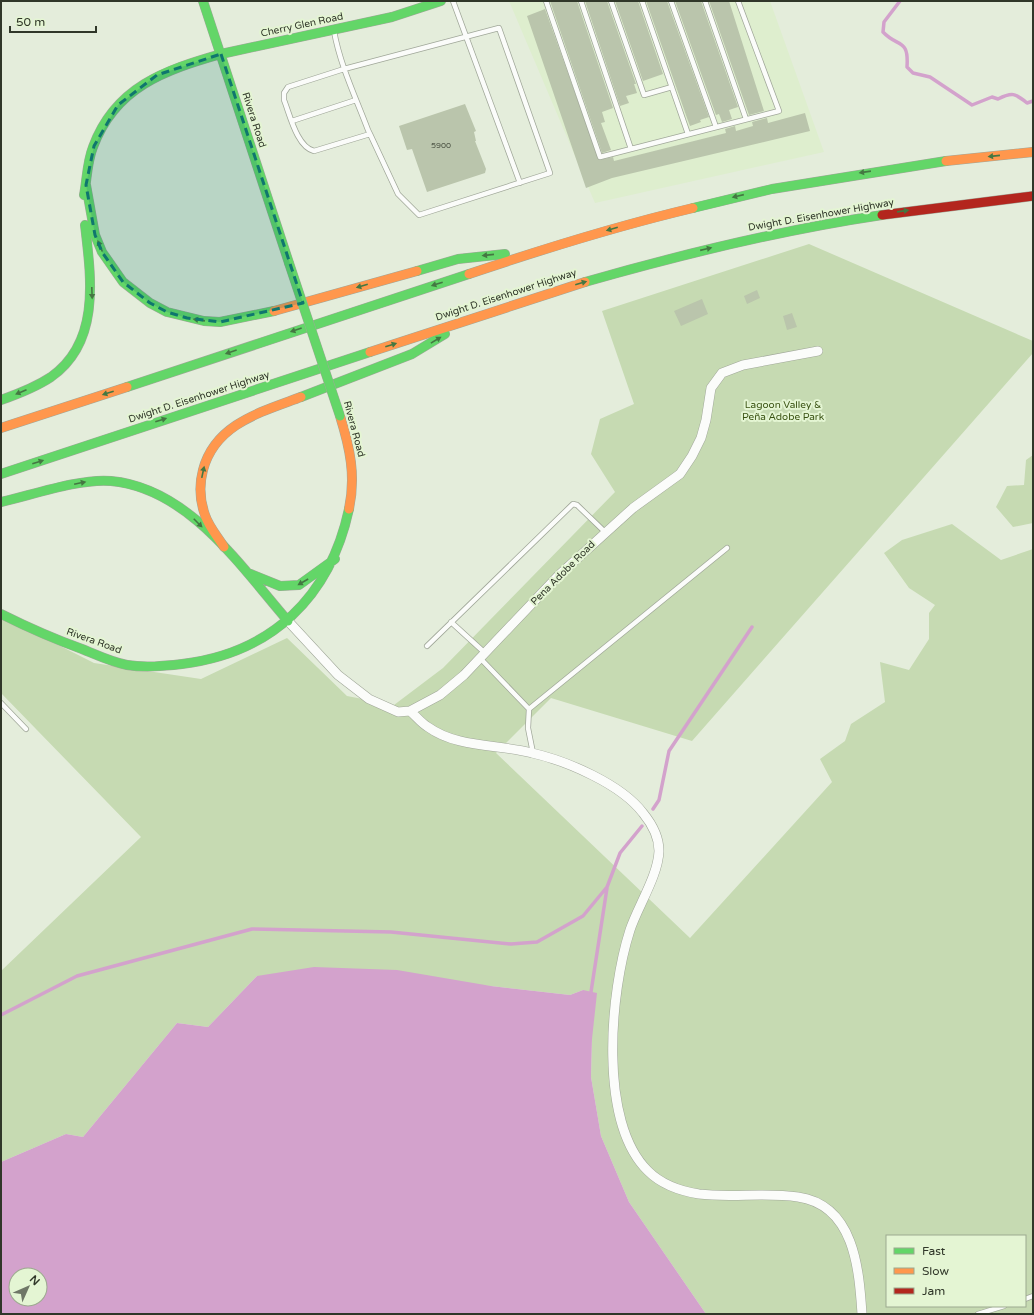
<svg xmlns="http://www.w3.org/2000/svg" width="1034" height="1315" font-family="'Varela Round',sans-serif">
	<rect width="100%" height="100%" fill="#e4eddb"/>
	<path fill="#deeece" d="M509,1H770L824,152L595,203Z"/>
	<path fill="#c6dab2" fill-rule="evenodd" d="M809,244L1033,341V353L692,741L551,698L496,753L690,938L832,782L820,759L845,741L851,724L885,702L880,662L909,670L929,639V613L935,605L909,588L884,553L902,540L952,524L1001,560L1033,549V1314H706L629,1202L601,1136L591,1077L592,1039L583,990L570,995L491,986L257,976L208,1027L177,1023L83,1137L66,1134L1,1162V971L141,837L1,693V616L94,663L201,679L287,638L347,696L394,705L443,668L615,492L591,454L600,419L634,404L602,311ZM887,1236H1025V1306H887Z
		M1033,455V523L1013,527L996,507L1007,486L1024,485L1026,460Z"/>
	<path fill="#d3a2cc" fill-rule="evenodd" d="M314,967L397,970L491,986L570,995L583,990L597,993L592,1039L591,1077L601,1136L629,1202L706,1314H1V1162L66,1134L83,1137L177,1023L208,1027L257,976ZM16,1275H40V1299H16Z"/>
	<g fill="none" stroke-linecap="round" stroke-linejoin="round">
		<path stroke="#d3a2cc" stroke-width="3.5" d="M900,1L884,22L883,32C898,48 909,38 907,67L913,73L930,77L972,105L992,97L998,99C1012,92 1015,93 1027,103L1033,101
			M653,809L659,800L669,751L752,627
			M591,992L607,888
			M1,1015L77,976L252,929L391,932L511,944L537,942L583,916L607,887L620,853L642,826"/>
	</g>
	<path fill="#bac5ac" d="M550,1H577L613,108L602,112L605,122L601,123L611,150L602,153Z
		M585,1H607L636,84H634L637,93L626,96L629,103L620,106Z
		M615,1H638L663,74L643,81Z
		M646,1H667L709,117L700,120L701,122L690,126L687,118Z
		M675,1H701L738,107L729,110L732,119L722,122L719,114L716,115Z
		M709,1H729L764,111L749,115Z
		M545,9L599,160L613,157L614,161L726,133L725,129L735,126L736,131L753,126L752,122L767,118L768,123L805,113L810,131L612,178L586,188L527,16Z
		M465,104L476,131L474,132L476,141H475L486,169L485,173L427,192L412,149L407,150L399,126Z
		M757,290L760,298L747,304L744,296Z
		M702,299L708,314L681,326L674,311Z
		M792,313L797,327L787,330L783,316Z"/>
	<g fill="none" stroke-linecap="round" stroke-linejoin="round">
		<defs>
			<path id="lane" d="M453,1L520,183
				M546,1L600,157L779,111L738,1
				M581,1L631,149
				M611,1L644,95L672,87
				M642,1L688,134
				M671,1L716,127
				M705,1L746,119
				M334,31C340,65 356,98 368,130L370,134L398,194L419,215L550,173L499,28L344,69L288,87L284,93V100C290,115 297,147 314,151L370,134
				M292,121L356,100
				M451,622L485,653
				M427,646L573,504L577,505L605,532
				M480,658L529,709L528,728L533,753
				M1,703L26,729
				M529,709L727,548
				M1025,1299L1033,1296
				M978,1314L1004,1306"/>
			<path id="street" d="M288,621L338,675L369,699L398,712L410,711L440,695L464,675L559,575L633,508L680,474L692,456L701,438L706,420L711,388L722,373L743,365L818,351
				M410,711C416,716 421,723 428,727C457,748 498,744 532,753C567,761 621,784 643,813C652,824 659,836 659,851C658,876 638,906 630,930C610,992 598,1122 648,1171C662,1185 680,1191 699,1194C731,1198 765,1192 798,1197C854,1205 859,1268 862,1314"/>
			<path id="fast" d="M203,1L289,263
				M221,54L392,17L441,1
				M86,185L95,235L102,252L123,282L150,303L167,312L204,321L220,322L274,311
				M84,195C87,179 87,162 93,147C115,87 165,70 221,54
				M693,208L772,189L946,161
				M417,271L458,259L505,254
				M585,282C683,254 781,230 882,215
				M127,387L469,274
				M301,397L412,354L445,334
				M1,400C18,394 36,387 51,377C101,342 91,277 85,225
				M1,474L370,352
				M1,502C32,495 81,478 111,481C189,488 241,567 288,621
				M248,573L280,586L299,585L335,559
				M1,614C27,627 54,639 82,649C97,655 111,662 127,665C145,668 164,666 182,664C272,653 330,597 349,509"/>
			<path id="slow" d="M946,161L1033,152
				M469,274C543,249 617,226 693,208
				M274,311L417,271
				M370,352L585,282
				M340,416C350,448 356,476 349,509
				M1,428L127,387
				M224,547C218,537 209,527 205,515C200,501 199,485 203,470C215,424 261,412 301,397"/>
			<path id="jam" d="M882,215L1033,196"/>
		</defs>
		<use href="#lane" stroke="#a0a799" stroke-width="6"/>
		<use href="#street" stroke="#a0a799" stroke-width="10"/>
		<use href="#fast" stroke="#a0a799" stroke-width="10"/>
		<use href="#slow" stroke="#a0a799" stroke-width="10"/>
		<use href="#jam" stroke="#a0a799" stroke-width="10"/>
		<use href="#lane" stroke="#fbfcfa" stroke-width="4.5"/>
		<use href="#street" stroke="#fbfcfa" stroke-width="9"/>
		<use href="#fast" stroke="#63d668" stroke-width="9"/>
		<use href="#slow" stroke="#ff974d" stroke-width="9"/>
		<use href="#jam" stroke="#b3261e" stroke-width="9"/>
		<defs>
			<path id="fast-bridge" d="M289,263L340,416"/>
		</defs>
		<use href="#fast-bridge" stroke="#a0a799" stroke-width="10" stroke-linecap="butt"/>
		<use href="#fast-bridge" stroke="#63d668" stroke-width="9"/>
	</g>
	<defs><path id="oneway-solid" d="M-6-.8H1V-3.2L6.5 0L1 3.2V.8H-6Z"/></defs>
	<g fill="#447742">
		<use href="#oneway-solid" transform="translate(994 156) rotate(174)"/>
		<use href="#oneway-solid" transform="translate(865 172) rotate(172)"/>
		<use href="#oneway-solid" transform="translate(738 196) rotate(167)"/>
		<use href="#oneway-solid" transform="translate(903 211) rotate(-8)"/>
		<use href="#oneway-solid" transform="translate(612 229) rotate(164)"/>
		<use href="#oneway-solid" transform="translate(100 246) rotate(-113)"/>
		<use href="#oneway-solid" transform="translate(706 249) rotate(-13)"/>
		<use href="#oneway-solid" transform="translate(488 255) rotate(174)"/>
		<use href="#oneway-solid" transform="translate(581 283) rotate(-16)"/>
		<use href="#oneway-solid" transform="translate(437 284) rotate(162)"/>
		<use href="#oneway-solid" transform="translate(362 286) rotate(164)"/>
		<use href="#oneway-solid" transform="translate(92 293) rotate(88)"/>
		<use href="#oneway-solid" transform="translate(199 320) rotate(-172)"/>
		<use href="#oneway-solid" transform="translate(296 330) rotate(161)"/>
		<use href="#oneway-solid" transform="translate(436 340) rotate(-31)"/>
		<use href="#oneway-solid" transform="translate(391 345) rotate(-18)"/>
		<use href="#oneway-solid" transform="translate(231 352) rotate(161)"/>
		<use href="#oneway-solid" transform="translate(21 392) rotate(157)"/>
		<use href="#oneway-solid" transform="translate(108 393) rotate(162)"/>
		<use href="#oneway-solid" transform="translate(161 420) rotate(-18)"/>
		<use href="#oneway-solid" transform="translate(38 462) rotate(-18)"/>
		<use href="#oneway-solid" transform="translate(203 472) rotate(-78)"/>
		<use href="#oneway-solid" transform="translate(80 483) rotate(-12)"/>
		<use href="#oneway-solid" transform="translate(198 523) rotate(45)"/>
		<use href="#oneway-solid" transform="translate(303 582) rotate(150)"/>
	</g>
	<path fill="#0f766e" fill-opacity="0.2" stroke="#0f766e" stroke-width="3" stroke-dasharray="8 5" stroke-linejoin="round" d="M221,54L303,303L220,322L187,318L167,312L150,303L123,282L102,252L95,235L86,185L94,146L118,105L157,75Z"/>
	<g text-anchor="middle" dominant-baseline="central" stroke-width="4" stroke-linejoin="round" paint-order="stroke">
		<g font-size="8" fill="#525a4a">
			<text x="441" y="145">5900</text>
		</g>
		<g font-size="10" fill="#303729" stroke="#e4f5d3">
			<text transform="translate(302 25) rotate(-12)">Cherry Glen Road</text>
			<text transform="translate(254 120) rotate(72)">Rivera Road</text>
			<text transform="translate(821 215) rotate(-10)">Dwight D. Eisenhower Highway</text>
			<text transform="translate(506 295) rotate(-18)">Dwight D. Eisenhower Highway</text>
			<text transform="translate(199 397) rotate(-18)">Dwight D. Eisenhower Highway</text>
			<text transform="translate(354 429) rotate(75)">Rivera Road</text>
			<text transform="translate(563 573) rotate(-45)">Pena Adobe Road</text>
			<text transform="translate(94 641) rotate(20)">Rivera Road</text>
		</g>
		<g font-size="10" fill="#395212" stroke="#e4f5d3">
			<text x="783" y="405">Lagoon Valley &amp;<tspan x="783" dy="12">Peña Adobe Park</tspan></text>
		</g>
	</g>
	<rect width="1034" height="1315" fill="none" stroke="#303729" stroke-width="4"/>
	<rect x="886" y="1235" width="140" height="72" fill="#e4f5d3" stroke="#9ca98f"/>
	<rect x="894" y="1248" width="20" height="6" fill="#63d668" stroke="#9ca98f"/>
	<text x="922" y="1255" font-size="12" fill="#303729">Fast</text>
	<rect x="894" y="1268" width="20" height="6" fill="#ff974d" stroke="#9ca98f"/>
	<text x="922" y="1275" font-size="12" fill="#303729">Slow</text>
	<rect x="894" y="1288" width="20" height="6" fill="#b3261e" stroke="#9ca98f"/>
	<text x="922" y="1295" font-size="12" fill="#303729">Jam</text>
	<g transform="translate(28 1287) rotate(45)"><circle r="19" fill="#e4f5d3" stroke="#9ca98f"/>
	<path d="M0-3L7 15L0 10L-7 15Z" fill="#6f7767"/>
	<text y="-6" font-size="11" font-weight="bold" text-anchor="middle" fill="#303729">N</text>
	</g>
	<path d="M10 26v6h86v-6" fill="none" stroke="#303729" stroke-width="2"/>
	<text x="16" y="26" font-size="12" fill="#303729" stroke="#e4f5d3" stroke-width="3" paint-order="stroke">50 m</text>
</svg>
